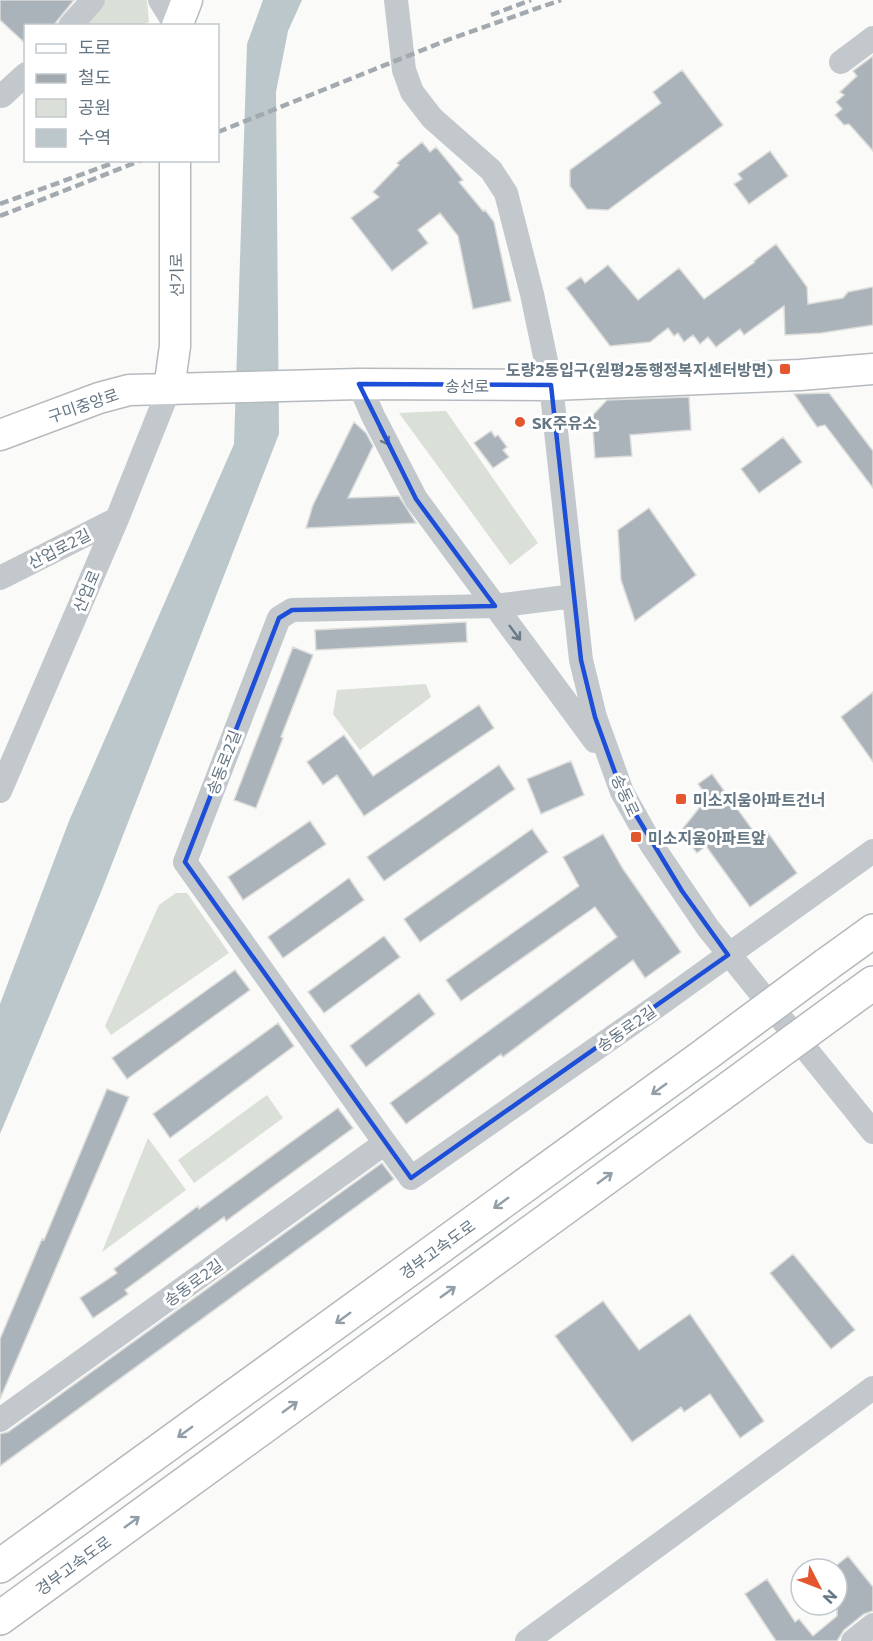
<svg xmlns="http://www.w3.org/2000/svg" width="873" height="1641" font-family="Commissioner,'Noto Sans KR',sans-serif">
	<rect width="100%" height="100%" fill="#fafaf8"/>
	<path fill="#dadfd7" d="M101,0H147L149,22L142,25L77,26Z
		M446,411L538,543L510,565L399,413Z
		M426,684L431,697L360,750L333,714L337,690Z
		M176,893H187L229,953L111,1035L105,1026L159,905Z
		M267,1095L283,1118L194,1183L178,1160Z
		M148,1138L186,1190L102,1252Z"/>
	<path fill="#bbc7cb" d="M263,0H302L288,31L276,92L279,434L101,892L0,1134V1004L69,821L234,444L247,44Z"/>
	<path fill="#aab3b9" stroke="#dcdcda" stroke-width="1.5" d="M0,0H74L53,26H26V44L0,20Z
		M873,56V151L849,124L844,125L835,115L842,109L836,102L844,95L840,92L857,76L853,71Z
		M682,70L723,125L608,210L587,209L570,186V170L661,103L653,92Z
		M422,142L430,152L436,147L463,180L459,182L483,211L485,210L494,222L511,301L473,309L458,236L440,213L418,230L428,243L392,271L351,218L379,197L373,192L399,165L397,163Z
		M770,151L788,176L749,204L734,184L742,179L738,174Z
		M776,244L807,287L808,304L843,298L848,292L873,287V325L821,333L785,335L784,306L744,335L740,329L716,347L708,337L700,344L693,335L684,342L678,333L674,336L668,328L650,342L610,346L566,288L581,277L585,283L608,265L638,300L679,268L704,299L755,262L754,261Z
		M829,393L873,451V488L825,425L817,427L794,394Z
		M689,397L691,430L630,435L632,456L595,458L592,416L607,400Z
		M354,422L366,433L373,446L348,498L399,496L416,523L306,528L313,505Z
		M491,431L495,437L498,435L507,447L503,450L509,457L493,468L474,443Z
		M783,437L802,462L759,493L741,469Z
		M649,508L696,575L635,621L621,580L618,530Z
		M466,622L467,642L316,650L315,630Z
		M293,647L313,655L281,737L283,738L256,808L234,800Z
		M873,692V762L841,717Z
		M479,705L494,728L364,816L337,775L323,785L307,762L344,735L373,776Z
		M571,761L584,795L541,814L527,779Z
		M499,765L515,789L384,881L367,857Z
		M712,774L757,836L766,830L797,873L750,907L706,846L697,853L680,832L708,797L698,784Z
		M310,821L326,844L243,900L228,877Z
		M532,829L548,852L420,942L404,919Z
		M603,834L623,869L681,952L645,978L633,960L503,1057L501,1054L406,1124L390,1103L617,937L595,907L461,1001L446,980L579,886L563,857Z
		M349,878L364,900L283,958L268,937Z
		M384,936L400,957L324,1013L308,992Z
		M235,970L250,990L127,1079L112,1058Z
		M419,993L435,1014L366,1067L350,1046Z
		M278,1023L294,1046L170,1138L153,1114Z
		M107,1089L129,1097L0,1399V1339L42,1239L44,1240Z
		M338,1108L353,1128L226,1221L224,1217L125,1290L128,1294L93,1318L80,1298L117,1273L114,1269L198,1206L199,1209Z
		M382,1163L394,1179L0,1466V1434L8,1432Z
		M793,1254L855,1330L831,1349L770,1273Z
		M603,1301L639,1350L690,1314L764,1421L740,1438L710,1394L684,1412L681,1407L632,1442L555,1336Z
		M848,1556L873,1587V1611L864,1614L844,1630L837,1641H776L745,1594L767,1579L795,1622L799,1619L813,1636L837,1616V1565Z"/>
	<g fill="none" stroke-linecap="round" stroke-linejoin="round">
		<defs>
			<path id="major" d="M177,26L187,0
				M169,389L175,346V160
				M0,435L99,398L129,390L359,384L551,385L800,375L873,369"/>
			<path id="highway" d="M826,965L873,931
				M851,999L873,983
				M0,1566L706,1054
				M0,1618L731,1087"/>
		</defs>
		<use href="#major" stroke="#b5babe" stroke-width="33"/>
		<use href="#highway" stroke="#b4b9bd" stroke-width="36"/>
		<path stroke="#c3c8cc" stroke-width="24" d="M160,0L176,26
			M396,0L404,70L412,92L432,118L491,170L506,193L532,294L551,385L581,660L595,717L622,792L651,844L708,928L873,1132
			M70,26L93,0
			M841,62L873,38
			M2,96L26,74
			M359,384L373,416L416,499L595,741
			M0,578L117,519
			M0,791L117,519L169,389
			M385,1143L411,1178L660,1004L873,851
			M0,1420L385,1143L185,862L279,618L292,610L495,606L574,596
			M527,1641L873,1388
			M853,1641L873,1625"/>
		<use href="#major" stroke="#fff" stroke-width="30"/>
		<use href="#highway" stroke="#fff" stroke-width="33"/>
		<path stroke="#a2aab0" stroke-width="4.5" stroke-dasharray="9 4.5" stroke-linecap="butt" d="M491,15L531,0
			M218,132L450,39L561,0
			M0,204L113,163
			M0,216L142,160"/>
		<defs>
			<path id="highway-bridge" d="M706,1054L826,965
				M731,1087L851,999"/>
		</defs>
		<use href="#highway-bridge" stroke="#b4b9bd" stroke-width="36" stroke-linecap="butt"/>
		<use href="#highway-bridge" stroke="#fff" stroke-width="33"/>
	</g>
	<defs><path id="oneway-shaft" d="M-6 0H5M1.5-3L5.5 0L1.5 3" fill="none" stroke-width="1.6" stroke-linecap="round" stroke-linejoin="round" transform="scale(1.5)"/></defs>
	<g stroke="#6a7a87">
		<use href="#oneway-shaft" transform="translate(384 437) rotate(62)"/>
		<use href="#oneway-shaft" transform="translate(515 633) rotate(53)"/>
	</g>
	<g stroke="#939fa8">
		<use href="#oneway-shaft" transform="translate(659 1089) rotate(144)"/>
		<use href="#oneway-shaft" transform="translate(605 1178) rotate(-36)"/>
		<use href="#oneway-shaft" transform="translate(501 1203) rotate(144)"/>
		<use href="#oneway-shaft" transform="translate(448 1292) rotate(-36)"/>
		<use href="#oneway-shaft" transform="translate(343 1318) rotate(144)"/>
		<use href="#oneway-shaft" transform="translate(290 1407) rotate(-36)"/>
		<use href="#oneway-shaft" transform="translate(185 1432) rotate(144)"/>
		<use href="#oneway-shaft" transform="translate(132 1522) rotate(-36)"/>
	</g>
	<path fill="none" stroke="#1d4ed8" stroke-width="4.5" stroke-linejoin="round" d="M359,384L551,385L581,660L595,717L622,792L682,891L728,955L411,1178L185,862L279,618L292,610L495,606L416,499Z"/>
	<g fill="#e4572e" stroke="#fff" stroke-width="2">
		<rect x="779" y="363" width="12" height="12" rx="3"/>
		<circle cx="520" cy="422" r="6"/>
		<rect x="675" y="793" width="12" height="12" rx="3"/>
		<rect x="630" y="831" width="12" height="12" rx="3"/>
	</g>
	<g text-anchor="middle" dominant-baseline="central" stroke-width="6" stroke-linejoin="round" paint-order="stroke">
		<g font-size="16" fill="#657683" stroke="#fff">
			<text transform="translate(176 275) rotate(-91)">선기로</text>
			<text x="467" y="385">송선로</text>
			<text transform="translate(83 405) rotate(-19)">구미중앙로</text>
			<text transform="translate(59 548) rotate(-27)">산업로2길</text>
			<text transform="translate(86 591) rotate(-67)">산업로</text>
			<text transform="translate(223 762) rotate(-69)">송동로2길</text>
			<text transform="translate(626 795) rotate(65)">송동로</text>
			<text transform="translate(626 1028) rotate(-35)">송동로2길</text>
			<text transform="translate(437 1249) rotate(-36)">경부고속도로</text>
			<text transform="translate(193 1282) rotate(-36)">송동로2길</text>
			<text transform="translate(73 1565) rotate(-36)">경부고속도로</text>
		</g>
		<g font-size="16" font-weight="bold" fill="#657683" stroke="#fff" text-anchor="start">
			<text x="773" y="369" text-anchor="end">도량2동입구(원평2동행정복지센터방면)</text>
			<text x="532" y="422">SK주유소</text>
			<text x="693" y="799">미소지움아파트건너</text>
			<text x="648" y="837">미소지움아파트앞</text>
		</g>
	</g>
	<rect x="24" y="24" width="195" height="138" fill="#ffffff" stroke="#c1c8cd" stroke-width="1.5"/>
	<rect x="36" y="44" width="30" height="9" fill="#ffffff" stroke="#c1c8cd" stroke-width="1.5"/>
	<text x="78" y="54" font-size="18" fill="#657683">도로</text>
	<rect x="36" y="74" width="30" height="9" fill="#a2aab0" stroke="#c1c8cd" stroke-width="1.5"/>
	<text x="78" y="84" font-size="18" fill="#657683">철도</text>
	<rect x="36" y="99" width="30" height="18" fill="#dadfd7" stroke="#c1c8cd" stroke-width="1.5"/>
	<text x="78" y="114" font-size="18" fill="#657683">공원</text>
	<rect x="36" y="129" width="30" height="18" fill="#bbc7cb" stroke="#c1c8cd" stroke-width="1.5"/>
	<text x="78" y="144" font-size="18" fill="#657683">수역</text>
	<g transform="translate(819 1587) rotate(132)"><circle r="28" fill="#ffffff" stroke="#c1c8cd" stroke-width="1.5"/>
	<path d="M0-4.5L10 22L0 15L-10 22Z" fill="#e4572e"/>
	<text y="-9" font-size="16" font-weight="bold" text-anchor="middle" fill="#657683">N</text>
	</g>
</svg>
